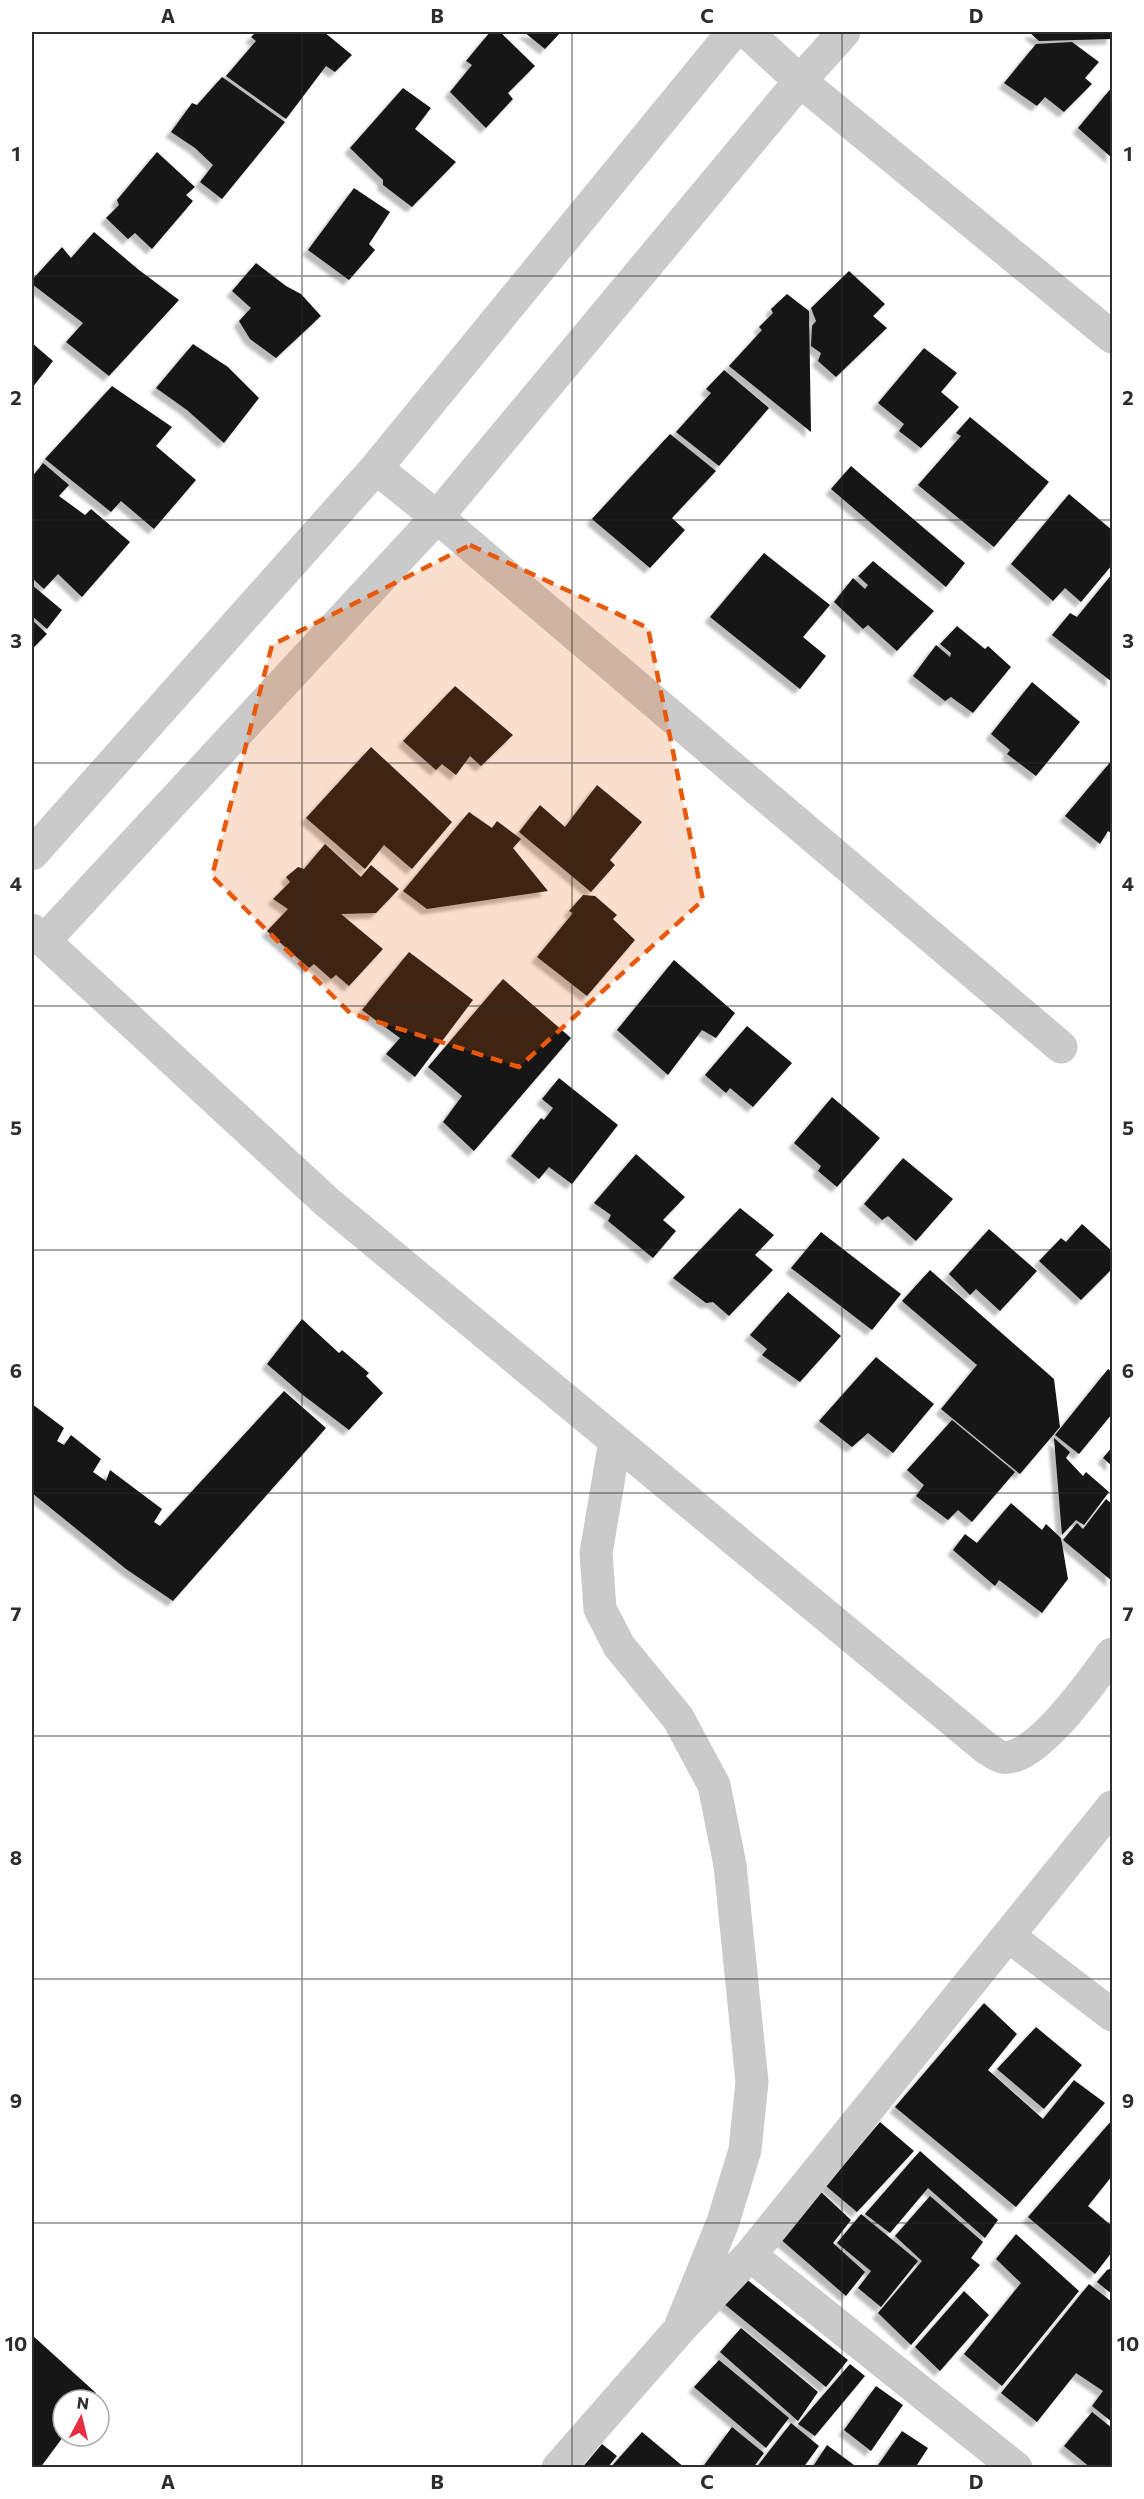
<svg xmlns="http://www.w3.org/2000/svg" width="1144" height="2499" font-family="Commissioner,sans-serif">
	<defs>
		<filter id="shadow"><feDropShadow dx="-5.5" dy="5.5" stdDeviation="1.5" flood-color="#0004"/></filter>
	</defs>
	<rect width="100%" height="100%" fill="#fff"/>
	<path fill="#141414" filter="url(#shadow)" d="M256,32H324L352,55L335,72L326,66L286,119L226,76L256,41L251,37Z
		M490,32H500L535,66L508,93L513,99L486,128L450,92L472,65L466,61Z
		M524,32H561L545,49Z
		M1029,32H1112V39L1039,41Z
		M1072,42L1099,62L1085,78L1092,84L1064,112L1045,97L1037,106L1004,83L1036,44Z
		M222,77L285,122L222,199L200,182L213,165L195,148L171,132L192,103L197,105Z
		M1112,87V158L1078,128Z
		M403,88L431,108L415,129L456,162L412,207L383,185V180L350,148Z
		M157,152L195,187L186,195L193,201L152,249L135,233L128,239L106,218L119,205L117,200Z
		M354,188L390,212L369,244L375,250L349,280L308,250Z
		M94,232L139,270L179,300L109,376L66,342L83,323L32,284V280L62,247L71,258Z
		M256,263L286,286L301,294L321,316L276,358L250,339L239,321L251,308L232,291Z
		M849,271L885,304L873,316L887,328L836,377L818,361L821,353L811,346L812,326L816,321L811,308Z
		M787,294L809,311L811,432L729,366L762,330L759,327L773,313L771,309Z
		M32,343L53,361L32,388Z
		M193,344L228,367L259,398L224,443L187,410L156,388Z
		M924,348L957,373L941,392L959,407L921,448L899,431L904,424L878,403Z
		M724,370L769,408L719,466L676,432L711,393L706,389Z
		M112,386L172,427L156,446L196,480L154,529L121,501L111,512L45,459Z
		M970,417L1049,482L994,547L918,485L961,436L956,433Z
		M670,434L716,471L672,518L685,530L650,568L592,519Z
		M43,463L69,485L59,496L85,515L91,509L130,542L82,597L58,574L44,589L32,578V477Z
		M851,466L965,563L946,587L831,489Z
		M1069,494L1112,530V565L1081,602L1065,588L1053,601L1011,564Z
		M764,553L830,605L803,637L826,656L800,689L710,617Z
		M873,561L934,611L897,651L868,625L863,629L834,602L853,578L865,589L868,585L858,576Z
		M1112,574V682L1052,635L1070,613L1077,617Z
		M32,585L62,610L47,629L32,616Z
		M32,620L47,634L32,649Z
		M957,626L985,649L988,646L1011,667L973,713L951,697L945,701L913,676L936,645L950,657L951,653L940,644Z
		M1032,682L1080,722L1036,776L1007,754L1010,750L991,734Z
		M455,686L513,735L481,766L470,756L456,775L442,764L436,770L403,741Z
		M371,747L452,822L412,869L384,845L365,869L306,818Z
		M1112,760V834L1108,831L1100,844L1065,816Z
		M597,785L642,822L610,860L615,865L591,892L519,832L540,805L565,827Z
		M469,812L492,828L497,821L521,839L513,848L548,891L427,909L403,891Z
		M325,844L361,877L371,865L399,889L376,913L341,914L383,949L349,986L336,975L331,979L314,964L309,968L267,931L288,909L273,899L290,882L286,877L298,867L304,869Z
		M583,895L595,896L617,915L613,919L635,940L587,996L537,957L573,913L569,911Z
		M409,952L473,1000L415,1077L386,1054L400,1038L362,1010Z
		M674,960L735,1013L716,1038L702,1030L668,1075L617,1030Z
		M503,979L571,1038L474,1151L443,1122L462,1096L428,1067Z
		M747,1026L792,1063L753,1107L730,1088L726,1093L705,1075Z
		M559,1078L618,1125L572,1184L549,1167L539,1179L511,1156L541,1118L544,1120L553,1108L542,1099Z
		M832,1097L880,1138L837,1187L818,1171L821,1166L794,1143Z
		M636,1154L685,1197L663,1220L676,1231L653,1258L608,1221L611,1215L594,1203Z
		M903,1158L953,1199L916,1241L888,1216L882,1220L864,1204Z
		M740,1208L774,1235L755,1255L773,1270L729,1316L713,1302L706,1303L673,1278Z
		M1082,1224L1112,1251V1269L1081,1300L1039,1261L1061,1238L1066,1242Z
		M989,1229L1037,1271L1000,1311L976,1289L970,1295L949,1274Z
		M821,1232L901,1294L872,1330L791,1268Z
		M930,1270L1054,1379L1060,1427L1020,1474L941,1409L977,1365L902,1301Z
		M788,1292L841,1336L800,1382L762,1355L767,1349L750,1335Z
		M302,1319L339,1353L342,1350L369,1373L366,1376L383,1393L349,1430L303,1395L267,1364Z
		M876,1357L934,1404L893,1453L868,1433L852,1447L819,1421Z
		M1108,1369L1112,1372V1414L1079,1454L1055,1435Z
		M284,1391L326,1428L173,1601L126,1569L32,1493V1404L64,1428L57,1441L64,1445L71,1435L101,1459L93,1472L106,1481L110,1470L162,1509L154,1522L160,1526Z
		M952,1420L1015,1472L972,1522L958,1510L948,1520L916,1496L924,1485L907,1470Z
		M1054,1438L1070,1452L1066,1458L1083,1476L1086,1472L1109,1492L1084,1525L1076,1520L1062,1535Z
		M1112,1447V1466L1103,1458Z
		M1106,1499L1112,1504V1581L1063,1540L1077,1523L1083,1529Z
		M1011,1503L1042,1530L1046,1524L1061,1538L1068,1579L1042,1613L999,1580L995,1586L953,1550L965,1534L977,1543Z
		M984,2003L1017,2034L988,2070L1043,2119L1074,2080L1105,2103L1016,2207L895,2107Z
		M1036,2027L1082,2065L1044,2109L997,2069Z
		M1112,2120V2176L1088,2206L1112,2226V2252L1095,2274L1028,2217Z
		M880,2122L914,2151L857,2212L826,2186Z
		M920,2151L998,2220L985,2238L928,2188L890,2233L865,2214Z
		M821,2192L851,2220L833,2243L865,2272L846,2296L778,2237Z
		M930,2196L983,2242L971,2258L980,2265L911,2345L878,2313L922,2261L895,2236Z
		M861,2214L918,2261L881,2307L858,2288L871,2271L837,2243Z
		M1016,2234L1079,2291L1002,2386L964,2354L1021,2283L996,2259Z
		M1112,2268V2294L1097,2282L1107,2270Z
		M745,2278L848,2360L826,2387L723,2303Z
		M1089,2284L1112,2302V2422L1092,2406L1103,2391L1076,2373L1037,2422L1001,2393Z
		M964,2291L989,2315L940,2371L915,2347Z
		M741,2328L818,2392L798,2421L720,2352Z
		M32,2335L96,2393L91,2400H63V2437L40,2468H32Z
		M719,2360L789,2418L766,2448L694,2387Z
		M850,2364L865,2376L815,2436L798,2424Z
		M876,2386L903,2405L871,2451L844,2430Z
		M1092,2412L1112,2428V2468H1091L1064,2446Z
		M791,2423L819,2446L803,2468H756Z
		M732,2427L764,2453L753,2468H702Z
		M902,2431L928,2448L915,2468H876Z
		M642,2432L685,2468H610Z
		M602,2444L617,2456L607,2468H582Z
		M827,2445L858,2468H812Z"/>
	<g fill="none" stroke-linecap="round" stroke-linejoin="round">
		<path stroke="#cacaca" stroke-width="33" d="M747,32L800,81L1112,337
			M376,468L437,517L1061,1047
			M32,854L376,468L733,32
			M32,930L327,1202L986,1748C991,1751 997,1756 1002,1757C1035,1764 1094,1678 1112,1654
			M44,941L437,517L800,81L844,32
			M615,1441L596,1553L600,1609L619,1646L678,1718L714,1785L730,1865L752,2082L745,2150L723,2222L679,2330
			M1010,1937L1112,2015
			M750,2255L1016,2468
			M558,2468L679,2330L750,2255L1112,1807"/>
	</g>
	<path fill="#e8590c" fill-opacity="0.2" stroke="#e8590c" stroke-width="4.5" stroke-dasharray="12 8" stroke-linejoin="round" d="M470,545L648,628L703,900L519,1067L350,1013L212,876L272,645Z"/>
	<path fill="none" stroke="#2d2d2d" stroke-width="1.5" stroke-opacity="0.55" d="M302,32V2468M572,32V2468M842,32V2468M32,276H1112M32,520H1112M32,763H1112M32,1006H1112M32,1250H1112M32,1493H1112M32,1736H1112M32,1979H1112M32,2223H1112"/>
	<rect width="1144" height="2499" fill="none" stroke="#ffffff" stroke-width="66"/>
	<g transform="translate(81 2418) rotate(7)"><circle r="28" fill="#ffffff" stroke="#ababab" stroke-width="1.5"/>
	<path d="M0-4.5L10 22L0 15L-10 22Z" fill="#e52e41"/>
	<text y="-9" font-size="16" font-weight="bold" text-anchor="middle" fill="#2d2d2d">N</text>
	</g>
	<rect x="33" y="33" width="1078" height="2433" fill="none" stroke="#2d2d2d" stroke-width="2"/>
	<g font-size="20" text-anchor="middle" font-weight="bold" fill="#2d2d2d">
		<text x="168" y="23">A</text>
		<text x="437" y="23">B</text>
		<text x="707" y="23">C</text>
		<text x="976" y="23">D</text>
		<text x="16" y="161">1</text>
		<text x="1128" y="161">1</text>
		<text x="16" y="405">2</text>
		<text x="1128" y="405">2</text>
		<text x="16" y="648">3</text>
		<text x="1128" y="648">3</text>
		<text x="16" y="891">4</text>
		<text x="1128" y="891">4</text>
		<text x="16" y="1135">5</text>
		<text x="1128" y="1135">5</text>
		<text x="16" y="1378">6</text>
		<text x="1128" y="1378">6</text>
		<text x="16" y="1621">7</text>
		<text x="1128" y="1621">7</text>
		<text x="16" y="1865">8</text>
		<text x="1128" y="1865">8</text>
		<text x="16" y="2108">9</text>
		<text x="1128" y="2108">9</text>
		<text x="16" y="2351">10</text>
		<text x="1128" y="2351">10</text>
		<text x="168" y="2489">A</text>
		<text x="437" y="2489">B</text>
		<text x="707" y="2489">C</text>
		<text x="976" y="2489">D</text>
	</g>
</svg>
